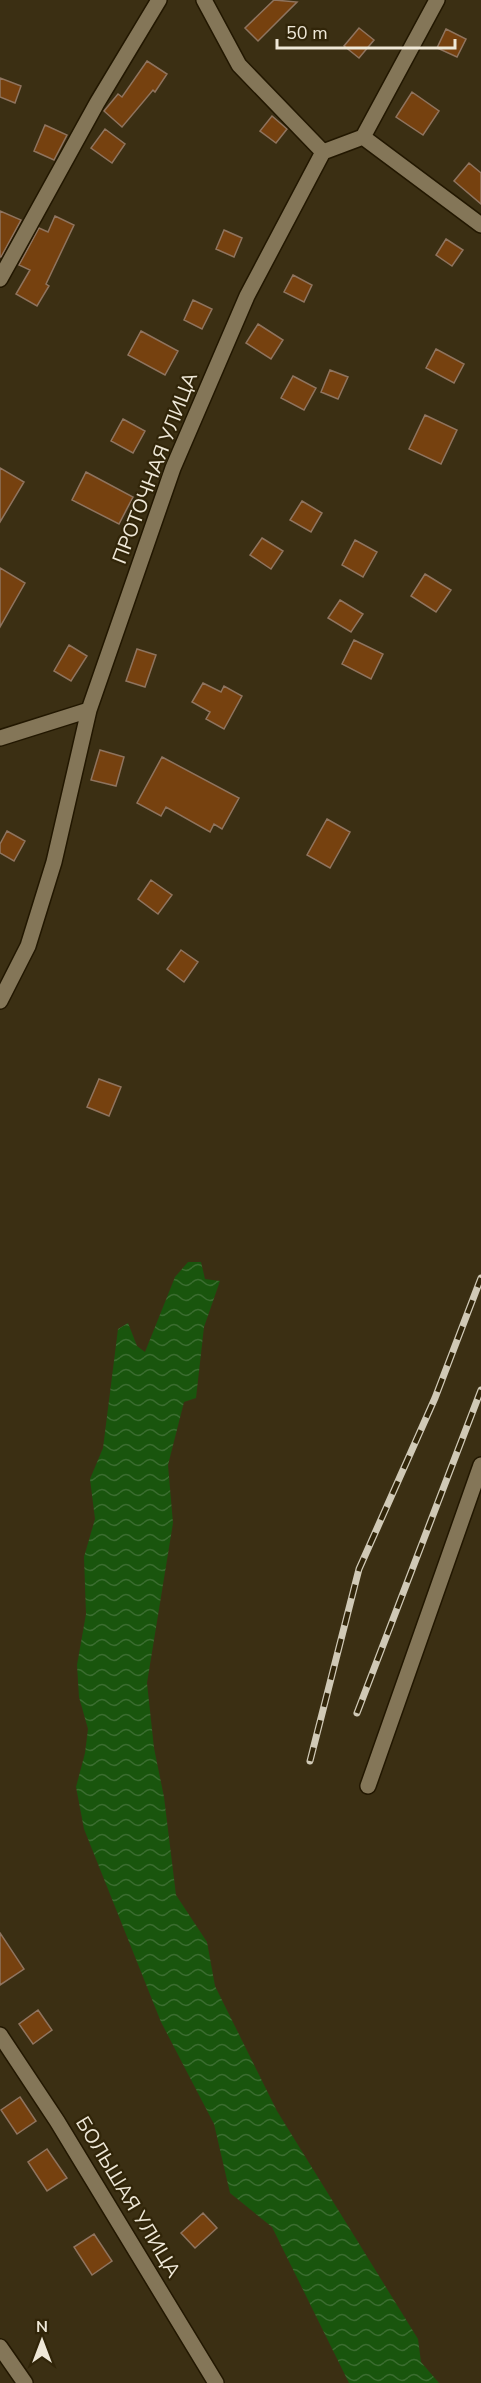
<svg xmlns="http://www.w3.org/2000/svg" width="481" height="2383" font-family="'Nunito Sans',sans-serif">
	<defs>
		<pattern id="water-waves" width="16" height="10" patternUnits="userSpaceOnUse" patternTransform="scale(1.5)"><rect width="16" height="10" fill="#19550d"/><path d="M0 5q4-4 8 0t8 0" fill="none" stroke="#3b6d30"/></pattern>
	</defs>
	<rect width="100%" height="100%" fill="#3b2f13"/>
	<path fill="url(#water-waves)" d="M188,1262H201L205,1279L220,1281L204,1327L196,1398L184,1402L168,1465L173,1523L147,1683L154,1748L164,1797L176,1895L207,1942L215,1986L277,2111L418,2339L421,2362L439,2383H349L272,2227L230,2193L214,2124L161,2022L84,1829L76,1787L85,1753L88,1729L79,1697L77,1665L86,1614L84,1557L95,1519L90,1479L103,1448L118,1329L128,1323L137,1346L145,1352L175,1277Z"/>
	<path fill="#76410f" stroke="#8f745f" stroke-width="1.5" d="M274,0L297,2L258,41L245,28Z
		M359,28L374,40L359,58L344,46Z
		M446,29L466,39L457,57L437,48Z
		M147,61L167,74L155,92L153,90L122,127L104,111L118,94L122,97Z
		M0,78L21,86L15,103L0,97Z
		M412,92L439,111L423,135L396,117Z
		M272,116L287,129L276,143L260,131Z
		M45,125L67,135L54,160L34,151Z
		M105,129L125,144L112,163L91,148Z
		M469,163L481,173V204L454,181Z
		M0,211L21,220L1,257H0Z
		M55,216L74,225L46,284L49,286L37,306L16,294L30,270L19,265L39,228L48,232Z
		M224,230L242,238L234,257L216,249Z
		M446,239L463,250L452,266L436,255Z
		M293,275L312,285L304,302L284,292Z
		M193,300L212,309L202,329L184,320Z
		M258,324L283,340L271,359L246,343Z
		M141,331L178,351L165,375L128,355Z
		M436,349L464,364L454,383L426,368Z
		M330,370L348,377L338,399L321,392Z
		M293,376L316,388L304,410L281,398Z
		M425,415L457,430L441,464L409,449Z
		M123,419L145,431L133,453L111,441Z
		M0,468L24,482L0,522Z
		M86,472L133,497L119,524L72,500Z
		M302,501L322,513L311,532L290,520Z
		M262,538L283,551L271,569L250,555Z
		M355,540L377,552L363,577L342,565Z
		M0,568L25,583L0,627Z
		M425,574L451,590L436,612L411,596Z
		M340,600L363,614L351,632L328,618Z
		M354,640L383,654L371,679L342,664Z
		M69,645L87,656L71,681L54,671Z
		M137,649L156,655L145,687L126,681Z
		M203,683L221,692L224,686L242,696L224,729L206,719L210,712L192,702Z
		M100,750L124,757L116,786L91,780Z
		M162,757L239,798L222,829L214,824L210,832L166,807L161,816L137,803Z
		M327,819L350,832L330,868L307,855Z
		M7,831L25,841L14,861L0,853V844Z
		M151,880L172,895L158,914L138,899Z
		M181,950L198,962L184,982L167,969Z
		M99,1079L121,1087L109,1116L87,1107Z
		M0,1933L24,1969L0,1985Z
		M38,2010L52,2030L33,2044L19,2024Z
		M20,2097L36,2121L17,2134L1,2110Z
		M47,2149L67,2178L47,2191L28,2162Z
		M203,2213L217,2228L195,2248L181,2233Z
		M94,2234L112,2261L92,2275L74,2247Z"/>
	<g fill="none" stroke-linecap="round" stroke-linejoin="round">
		<defs>
			<path id="minor" d="M204,0L239,65L323,152
				M363,137L481,225
				M0,279L97,103L159,0
				M0,738L89,710
				M0,1001L28,946L54,862L89,710L173,468L247,296L323,152L363,137L437,0
				M368,1786L481,1465
				M0,2035L57,2121L216,2383
				M0,2347L25,2383"/>
		</defs>
		<use href="#minor" stroke="#221700" stroke-width="18"/>
		<use href="#minor" stroke="#847658" stroke-width="15"/>
		<defs>
			<path id="rail" d="M357,1713L481,1390
				M310,1761L359,1569L435,1398L481,1278"/>
		</defs>
		<use href="#rail" stroke="#d0c9b6" stroke-width="7"/>
		<use href="#rail" stroke="#312509" stroke-width="4.5" stroke-dasharray="14" stroke-linecap="butt"/>
	</g>
	<g text-anchor="middle" dominant-baseline="central" stroke-width="4.5" stroke-linejoin="round" paint-order="stroke">
		<g font-size="20" fill="#efe8d8" stroke="#312509">
			<text transform="translate(155 468) rotate(-69)">ПРОТОЧНАЯ УЛИЦА</text>
			<text transform="translate(128 2197) rotate(59)">БОЛЬШАЯ УЛИЦА</text>
		</g>
	</g>
	<g transform="translate(42 2341)" stroke="#312509" stroke-width="4.5" paint-order="stroke">
	<path d="M0-4.5L10 22L0 15L-10 22Z" fill="#efe8d8"/>
	<text y="-9" font-size="16" font-weight="bold" text-anchor="middle" fill="#efe8d8">N</text>
	</g>
	<path d="M277 39v9h178v-9" fill="none" stroke="#efe8d8" stroke-width="3"/>
	<text x="286" y="39" font-size="18" fill="#efe8d8" stroke="#312509" stroke-width="4.5" paint-order="stroke">50 m</text>
</svg>
